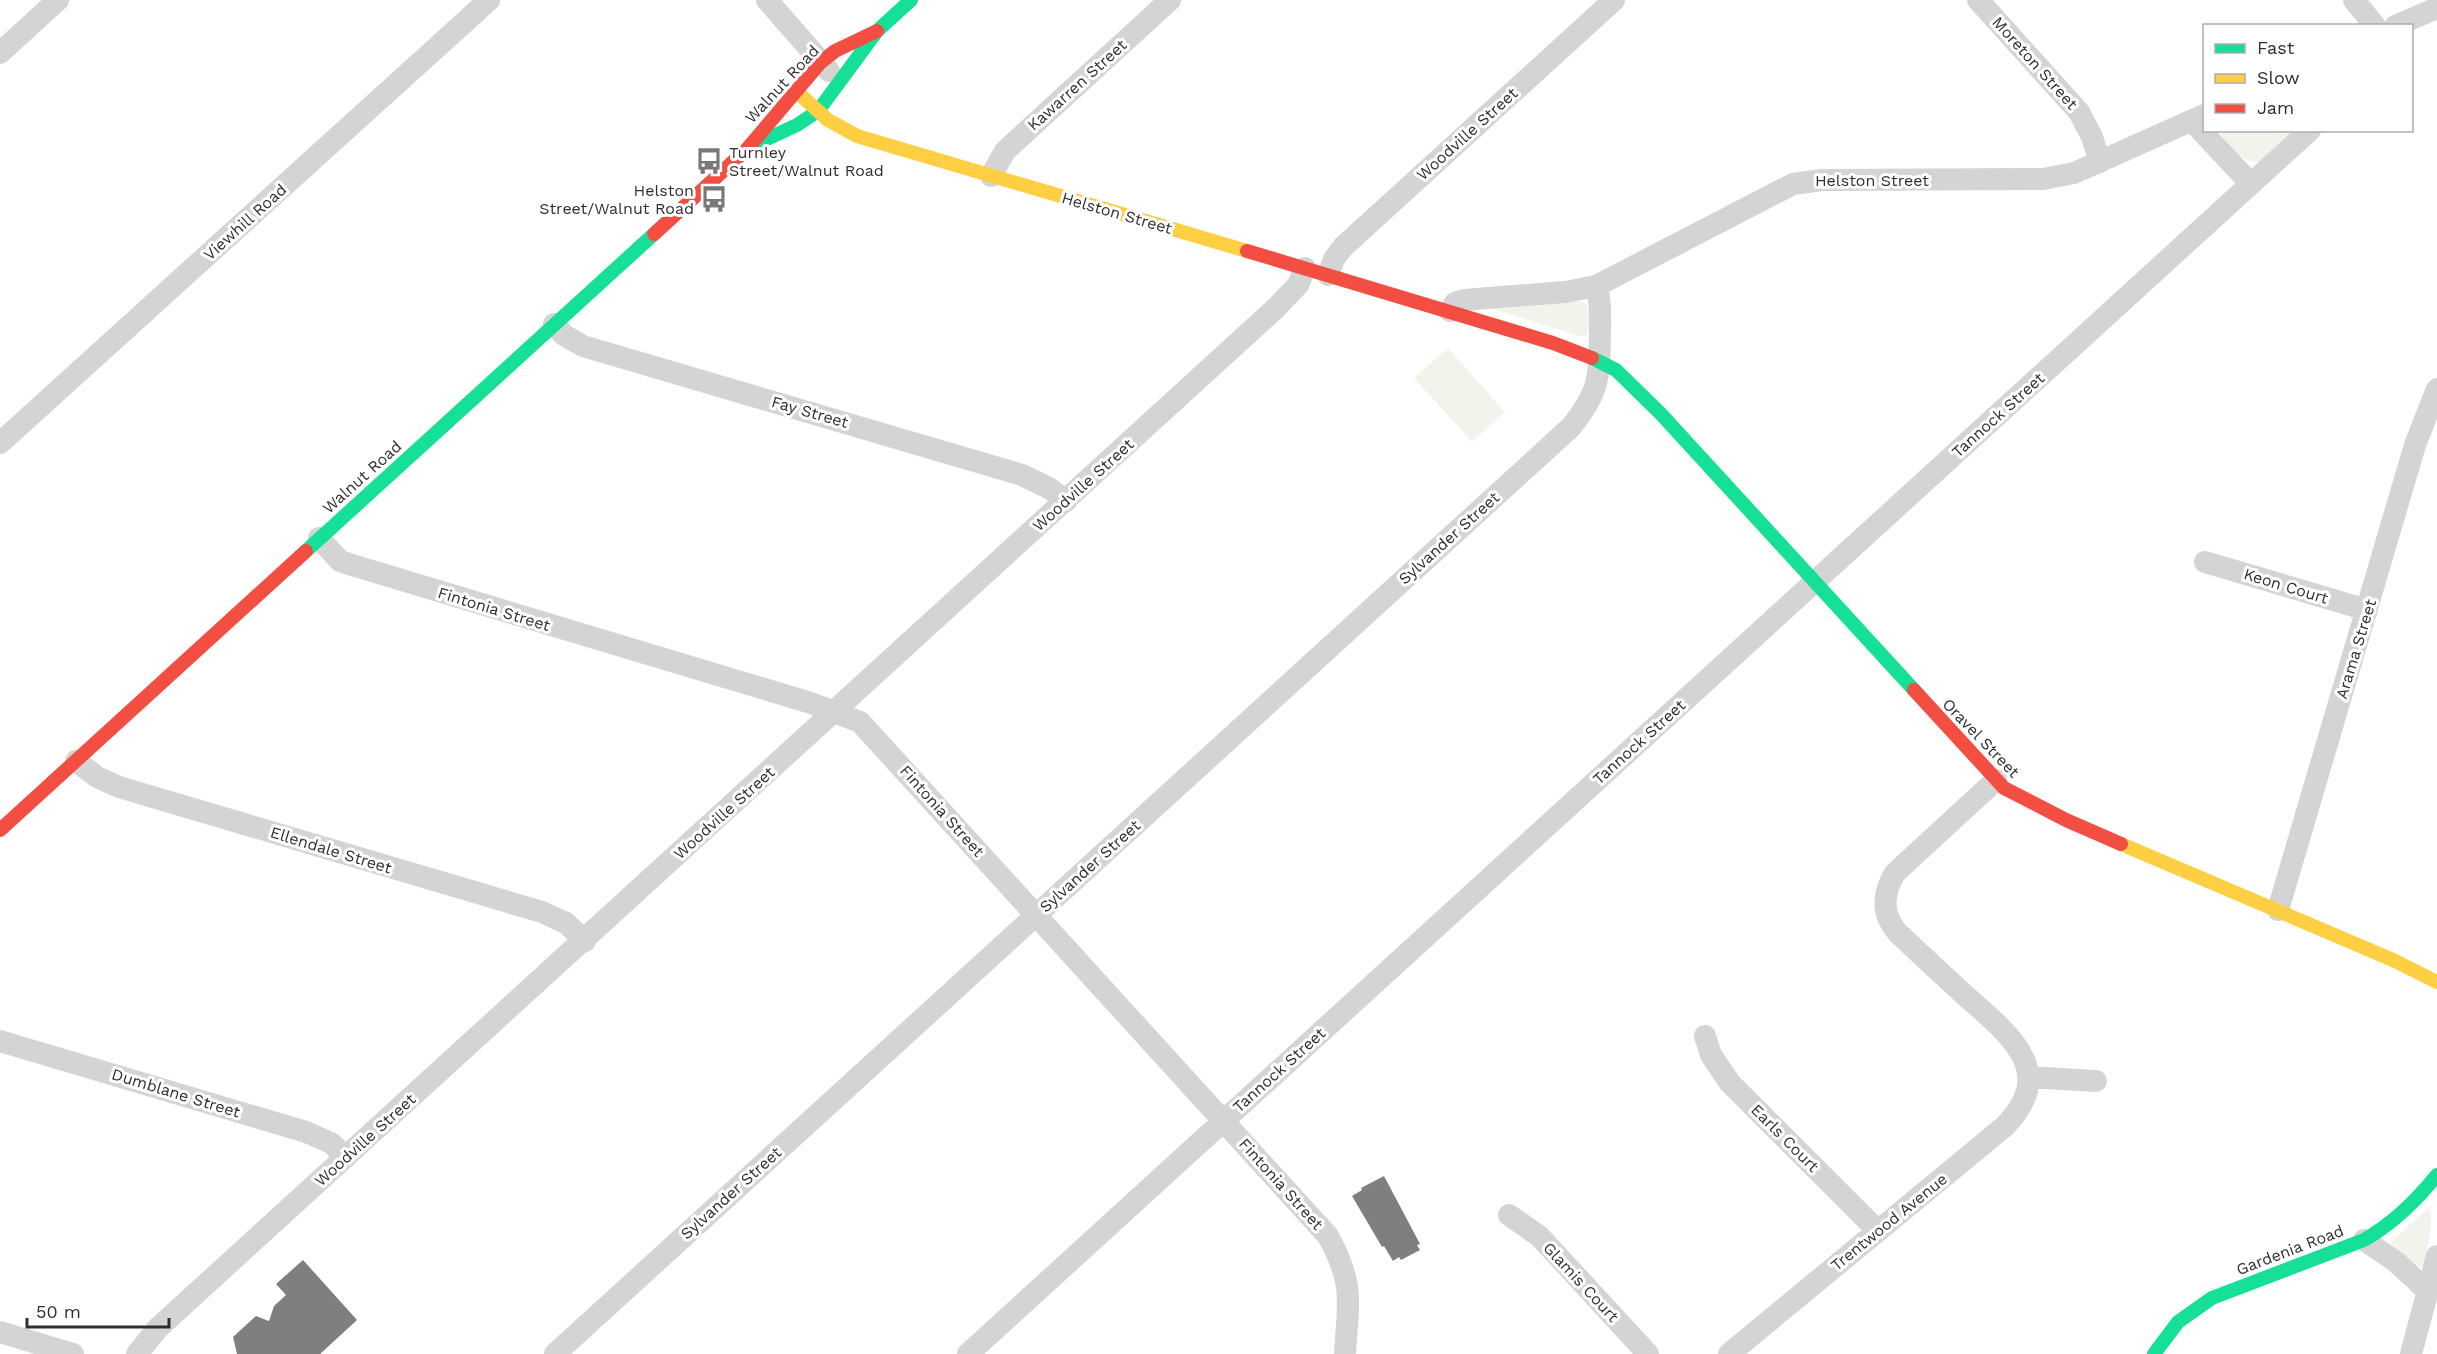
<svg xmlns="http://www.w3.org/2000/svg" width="2437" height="1354" font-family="'Work Sans',sans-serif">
	<rect width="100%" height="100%" fill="#fff"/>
	<path fill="#f2f4ec" d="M2220,131H2295L2259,162C2242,163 2226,145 2220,131Z
		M1578,301L1585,303C1591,313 1592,323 1587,334L1582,337L1494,309L1500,306Z
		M1448,348L1505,412L1472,442L1414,378Z
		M2429,1207C2435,1218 2427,1252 2424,1265L2420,1267L2390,1243Z"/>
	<path fill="#7f7f7f" d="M1384,1176L1420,1244L1417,1245L1420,1250L1401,1260L1399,1257L1393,1261L1384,1246L1382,1247L1352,1196L1362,1190L1361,1188Z
		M303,1260L357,1320L320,1354H237L233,1337L256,1316L269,1321L274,1306L286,1295L276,1284Z"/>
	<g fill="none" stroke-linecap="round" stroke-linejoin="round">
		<path stroke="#d4d4d4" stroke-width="22" d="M767,0L829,71
			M1978,0L2079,112L2092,137L2100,162
			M2354,0L2375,26
			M2395,26L2437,8
			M0,53L58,0
			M2192,121L2251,184
			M991,176L1005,151L1170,0
			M1328,275L1334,259L1343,247L1614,0
			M1450,311L1455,303L1464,300L1565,292L1596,286L1793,184L1822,180L2043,179L2074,173L2204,115
			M554,324L564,335L583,346L1022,475L1049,488L1066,501
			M0,443L489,0
			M319,538L340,561L352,565L811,703L860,722L1328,1236C1355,1285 1348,1301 1345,1354
			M2205,562L2367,610
			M76,761L97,777L119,787L542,912L566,923L585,941
			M2278,910L2415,445L2437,389
			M1705,1036L1711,1055L1730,1083L1878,1231
			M0,1041L306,1132L331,1143L346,1157
			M2029,1077L2096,1081
			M1509,1215L1539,1236L1554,1252L1648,1354
			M2364,1240L2395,1261L2429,1292
			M0,1332L73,1354
			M137,1354L158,1328L1276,308L1298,285L1305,268
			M555,1354L1571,427C1602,388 1599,375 1600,328C1600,314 1601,299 1596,286
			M968,1354L2310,130
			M1729,1354L2005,1126C2058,1072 2010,1035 1968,998C1944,976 1920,954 1897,932C1881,913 1883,893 1895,873L1996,780
			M2411,1354L2437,1256"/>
		<path stroke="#16e098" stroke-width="14" d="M754,145L797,125L818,111L877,31L911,0
			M1592,358L1616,370L1661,414L1914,690
			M306,551L654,234
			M2154,1354L2178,1322L2212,1298L2364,1240C2394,1223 2416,1201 2437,1175"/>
		<path stroke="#ffcf43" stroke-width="14" d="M796,91L828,120L857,136L1247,251
			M2121,844L2393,960L2437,982"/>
		<path stroke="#f24e42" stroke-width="14" d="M654,234L747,149L820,63L835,51L877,31
			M1247,251L1553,343L1592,358
			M1914,690L2004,788L2066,820L2121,844
			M0,830L306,551"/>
	</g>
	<defs>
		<symbol id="bus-bare" viewBox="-9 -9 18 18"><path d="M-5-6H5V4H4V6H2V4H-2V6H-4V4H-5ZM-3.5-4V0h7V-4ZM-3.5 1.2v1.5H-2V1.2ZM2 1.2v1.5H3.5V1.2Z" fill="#787878" stroke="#fff" stroke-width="2.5" paint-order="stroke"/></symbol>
	</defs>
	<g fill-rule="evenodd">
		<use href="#bus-bare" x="690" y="142" width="38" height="38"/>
		<use href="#bus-bare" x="695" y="180" width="38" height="38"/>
	</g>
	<g text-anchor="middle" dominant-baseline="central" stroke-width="6" stroke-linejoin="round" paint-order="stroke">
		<g font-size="16" fill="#2f2f2f" stroke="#fff">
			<text transform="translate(2035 63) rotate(48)">Moreton Street</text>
			<text transform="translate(782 84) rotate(-47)">Walnut Road</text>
			<text transform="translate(1077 85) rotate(-42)">Kawarren Street</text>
			<text transform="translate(1467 134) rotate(-42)">Woodville Street</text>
			<text x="1872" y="180">Helston Street</text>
			<text transform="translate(1117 213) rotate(16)">Helston Street</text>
			<text transform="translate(245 222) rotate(-42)">Viewhill Road</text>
			<text transform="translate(810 412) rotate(16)">Fay Street</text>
			<text transform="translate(1998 415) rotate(-42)">Tannock Street</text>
			<text transform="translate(362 477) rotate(-42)">Walnut Road</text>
			<text transform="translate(1083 485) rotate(-42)">Woodville Street</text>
			<text transform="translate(1449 538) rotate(-42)">Sylvander Street</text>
			<text transform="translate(2286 586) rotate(17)">Keon Court</text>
			<text transform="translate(494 609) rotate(17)">Fintonia Street</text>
			<text transform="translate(2356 649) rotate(-73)">Arama Street</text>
			<text transform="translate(1981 738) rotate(46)">Oravel Street</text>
			<text transform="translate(1639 742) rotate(-42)">Tannock Street</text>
			<text transform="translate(942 811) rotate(48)">Fintonia Street</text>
			<text transform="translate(724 813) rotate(-42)">Woodville Street</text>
			<text transform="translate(331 850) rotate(17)">Ellendale Street</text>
			<text transform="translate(1090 866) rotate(-42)">Sylvander Street</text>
			<text transform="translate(1279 1070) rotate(-42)">Tannock Street</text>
			<text transform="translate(176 1093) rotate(17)">Dumblane Street</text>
			<text transform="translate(1785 1138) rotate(45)">Earls Court</text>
			<text transform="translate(365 1140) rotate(-42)">Woodville Street</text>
			<text transform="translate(1281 1184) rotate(48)">Fintonia Street</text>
			<text transform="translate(731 1193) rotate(-42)">Sylvander Street</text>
			<text transform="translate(1889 1222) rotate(-39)">Trentwood Avenue</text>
			<text transform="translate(2290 1250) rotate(-21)">Gardenia Road</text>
			<text transform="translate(1581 1282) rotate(47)">Glamis Court</text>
		</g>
		<g font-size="16" fill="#2f2f2f" stroke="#fff" text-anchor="start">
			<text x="729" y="152">Turnley<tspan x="729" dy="18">Street/Walnut Road</tspan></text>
			<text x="694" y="190" text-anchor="end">Helston<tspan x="694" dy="18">Street/Walnut Road</tspan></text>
		</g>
	</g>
	<rect x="2203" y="24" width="210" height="108" fill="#ffffff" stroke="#acacac" stroke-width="1.5"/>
	<rect x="2215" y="44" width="30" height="9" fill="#16e098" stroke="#acacac" stroke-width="1.5"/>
	<text x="2257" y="54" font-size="18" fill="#2f2f2f">Fast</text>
	<rect x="2215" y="74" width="30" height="9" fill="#ffcf43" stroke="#acacac" stroke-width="1.5"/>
	<text x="2257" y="84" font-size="18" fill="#2f2f2f">Slow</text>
	<rect x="2215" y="104" width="30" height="9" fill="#f24e42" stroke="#acacac" stroke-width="1.5"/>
	<text x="2257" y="114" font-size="18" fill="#2f2f2f">Jam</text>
	<path d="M27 1318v9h142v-9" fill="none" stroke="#2f2f2f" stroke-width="3"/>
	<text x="36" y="1318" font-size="18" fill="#2f2f2f" stroke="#ffffff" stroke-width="4.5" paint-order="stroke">50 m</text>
</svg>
